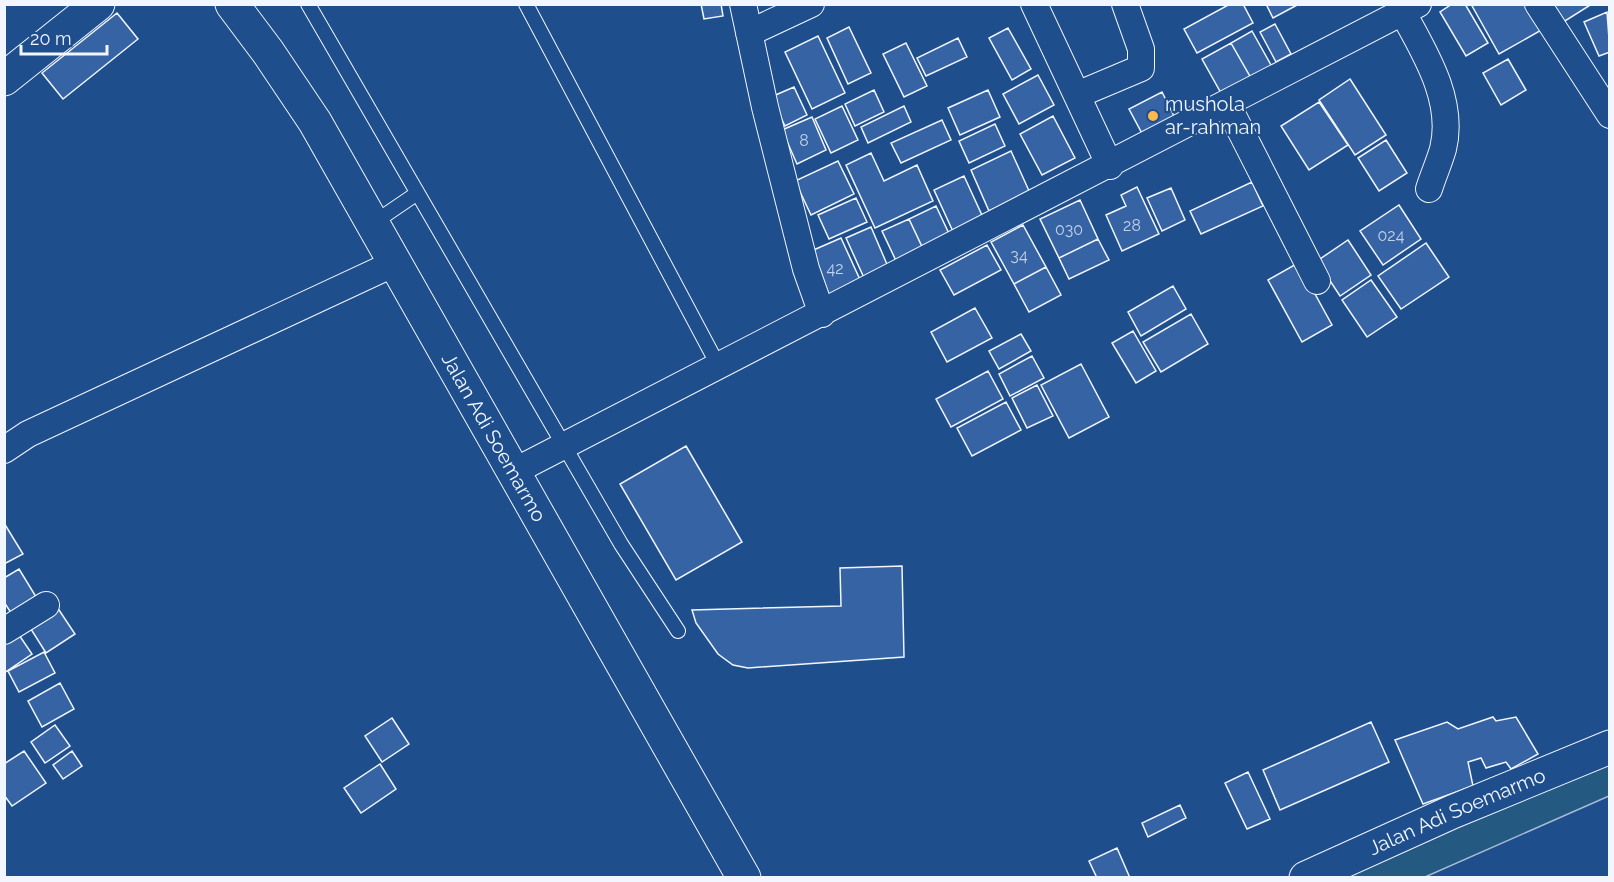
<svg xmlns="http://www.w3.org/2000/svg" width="1614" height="882" font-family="Raleway,sans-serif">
	<rect width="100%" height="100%" fill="#1f4e8c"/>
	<path fill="#245a82" stroke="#a8bbd7" stroke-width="1.5" d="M1609,758V796L1425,877L1336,878Z"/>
	<path fill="#3563a3" stroke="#f2f6ff" stroke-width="1.5" d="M701,4H721L723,16L704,19Z
		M1230,4H1243L1253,23L1197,53L1184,29Z
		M1266,4H1299L1273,18Z
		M1452,4H1465L1488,43L1466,56L1440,12Z
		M1471,4H1532L1545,28L1499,54Z
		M1544,4H1592L1557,26Z
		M1607,12L1610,52L1599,56L1584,22Z
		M117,13L138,39L63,99L42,73Z
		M1275,24L1291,54L1276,62L1260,32Z
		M849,27L871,73L848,84L827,38Z
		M1008,28L1031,69L1012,80L989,38Z
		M1252,31L1276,74L1255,85L1231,43Z
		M818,36L845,93L812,109L785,52Z
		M958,38L967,57L926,76L917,58Z
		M906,43L927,86L904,97L883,54Z
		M1231,43L1255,85L1226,102L1202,59Z
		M1508,59L1526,90L1501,105L1483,73Z
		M1038,75L1054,105L1019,124L1003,94Z
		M1350,79L1386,135L1355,155L1319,100Z
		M794,87L807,115L785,126L771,97Z
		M874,90L884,112L855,126L845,104Z
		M988,90L1000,117L960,135L948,108Z
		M1162,92L1177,122L1145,139L1129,109Z
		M1319,102L1348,145L1309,170L1281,126Z
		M842,106L858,140L831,153L815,119Z
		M904,106L911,122L868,143L861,127Z
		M1053,116L1075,158L1042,175L1020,134Z
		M812,117L826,150L797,164L782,130Z
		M942,120L951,140L901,163L891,143Z
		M995,124L1005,146L969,163L959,141Z
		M1386,140L1407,173L1379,191L1358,158Z
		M1011,151L1030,193L989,211L971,170Z
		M871,153L884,181L917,165L933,201L875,228L846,165Z
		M838,161L854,194L811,215L795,181Z
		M964,176L986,224L956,238L934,190Z
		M1252,182L1263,206L1201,234L1190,211Z
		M1137,187L1159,234L1122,251L1106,215L1126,206L1121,195Z
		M1171,188L1185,220L1162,231L1147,198Z
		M856,198L867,222L829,239L818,215Z
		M1080,200L1098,239L1059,258L1040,219Z
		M1399,205L1421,239L1383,265L1360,231Z
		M936,206L952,240L925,253L909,219Z
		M909,219L925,253L898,265L882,231Z
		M1023,225L1046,267L1014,284L991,242Z
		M871,227L889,269L865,280L846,238Z
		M841,238L862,284L830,299L809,252Z
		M1098,239L1109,260L1069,279L1059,258Z
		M1348,240L1371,275L1340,296L1317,261Z
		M1426,243L1449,277L1401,309L1378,276Z
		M987,245L1001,270L954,295L940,270Z
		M1298,263L1332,325L1302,342L1268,280Z
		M1046,267L1061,295L1029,312L1014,284Z
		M1371,280L1397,317L1367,337L1342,300Z
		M1173,286L1186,309L1141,336L1128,312Z
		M975,308L992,338L947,362L931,332Z
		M1191,314L1208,344L1161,372L1143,342Z
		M1133,331L1156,371L1136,383L1112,343Z
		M1021,334L1031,351L999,369L989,351Z
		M1032,356L1044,378L1010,396L999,374Z
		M1081,364L1109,417L1069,438L1041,385Z
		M988,371L1003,399L951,427L936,399Z
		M1037,385L1053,416L1027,428L1012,398Z
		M1006,402L1021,430L972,456L957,428Z
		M686,446L742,542L676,580L620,484Z
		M4,523L23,554L4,564Z
		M902,566L904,657L748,668L733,665L718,654L696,623L692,610L841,606L840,568Z
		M19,569L38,600L13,616L4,602V578Z
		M57,607L75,634L46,653L29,626Z
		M17,632L32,654L4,673V640Z
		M44,652L55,673L19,692L8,671Z
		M60,683L74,709L42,727L28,701Z
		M1493,717L1496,721L1516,717L1538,754L1511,769L1506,762L1486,768L1481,758L1468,762L1473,786L1423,804L1395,740L1447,722L1458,729Z
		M392,718L409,744L382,762L365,736Z
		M1371,722L1389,762L1280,810L1263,770Z
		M55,725L70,746L45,763L31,742Z
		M24,751L46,783L12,806L4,795V764Z
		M72,751L82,766L63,779L53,765Z
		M380,764L396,789L361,813L344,788Z
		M1248,772L1270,819L1247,829L1225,783Z
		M1180,805L1186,818L1148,837L1142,823Z
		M1117,848L1130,878H1097L1089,861Z"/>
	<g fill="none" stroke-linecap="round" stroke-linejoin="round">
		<defs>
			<path id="lane" d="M308,4L621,544L678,631
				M526,4L719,367
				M372,224L416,194"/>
			<path id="street" d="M743,4L765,107L806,269L822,314
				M1034,4L1110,166
				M1538,4L1610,115
				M1403,13C1425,53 1455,101 1443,149C1439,163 1433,176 1429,189
				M749,33L811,4
				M1077,95L1141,68V49L1125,4
				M1227,104L1317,281
				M4,450L28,434L395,263
				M513,472L1418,4
				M4,631L46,605"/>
			<path id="secondary" d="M4,79L98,4"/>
			<g id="highway">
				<path id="s1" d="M232,4L268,52L315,122L744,878"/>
				<path id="s2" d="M1306,878L1452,812L1610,747"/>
			</g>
		</defs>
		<use href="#lane" stroke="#f2f6ff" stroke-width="16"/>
		<use href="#street" stroke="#f2f6ff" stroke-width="28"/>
		<use href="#secondary" stroke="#f2f6ff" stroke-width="35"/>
		<use href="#highway" stroke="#f2f6ff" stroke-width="35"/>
		<use href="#lane" stroke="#1f4e8c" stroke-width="14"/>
		<use href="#street" stroke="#1f4e8c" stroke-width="26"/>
		<use href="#secondary" stroke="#1f4e8c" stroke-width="33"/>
		<use href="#highway" stroke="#1f4e8c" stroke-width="33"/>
	</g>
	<circle fill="#ffb74d" stroke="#1f4e8c" stroke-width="2" cx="1153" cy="116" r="6"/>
	<g text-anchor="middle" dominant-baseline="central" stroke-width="4.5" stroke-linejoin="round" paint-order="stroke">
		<g font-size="16" fill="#c3d1e8">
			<text x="804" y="140">8</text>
			<text x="1132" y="225">28</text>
			<text x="1069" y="229">030</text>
			<text x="1391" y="235">024</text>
			<text x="1019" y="255">34</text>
			<text x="835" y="268">42</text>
		</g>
		<g font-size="20" fill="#f2f6ff" stroke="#1f4e8c" text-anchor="start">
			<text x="1165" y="104">mushola<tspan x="1165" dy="23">ar-rahman</tspan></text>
		</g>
		<g font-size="20" fill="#f2f6ff" stroke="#1f4e8c">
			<text stroke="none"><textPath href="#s1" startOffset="507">Jalan Adi Soemarmo</textPath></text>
			<text stroke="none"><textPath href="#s2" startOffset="165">Jalan Adi Soemarmo</textPath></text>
		</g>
	</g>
	<rect width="1614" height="882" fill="none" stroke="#f2f6ff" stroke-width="12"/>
	<path d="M21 45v9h86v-9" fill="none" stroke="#f2f6ff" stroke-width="3"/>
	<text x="30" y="45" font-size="18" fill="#f2f6ff" stroke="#1f4e8c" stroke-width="4.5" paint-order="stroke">20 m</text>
</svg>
